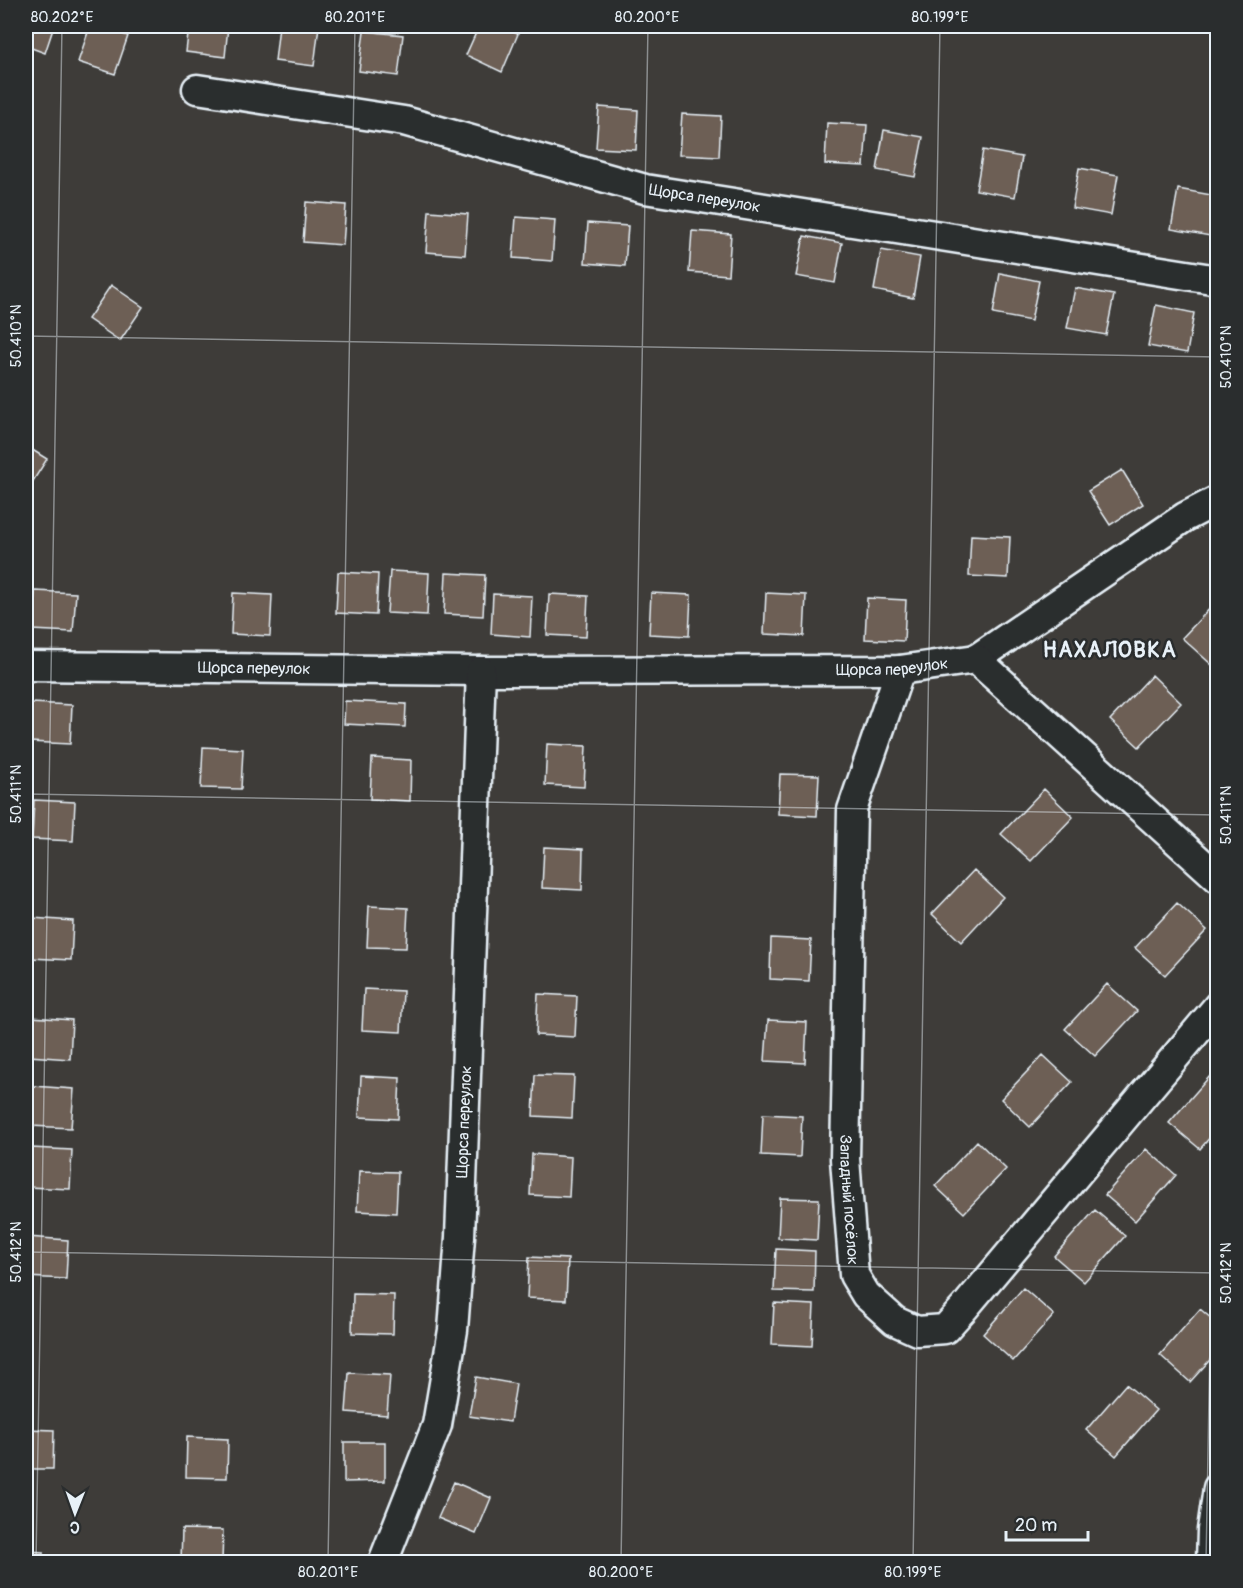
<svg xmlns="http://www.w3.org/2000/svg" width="1243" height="1588" font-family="Pangolin,sans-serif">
	<rect width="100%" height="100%" fill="#3e3c39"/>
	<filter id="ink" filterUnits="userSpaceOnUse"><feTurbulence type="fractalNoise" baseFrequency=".0167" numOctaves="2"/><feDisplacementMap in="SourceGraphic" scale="12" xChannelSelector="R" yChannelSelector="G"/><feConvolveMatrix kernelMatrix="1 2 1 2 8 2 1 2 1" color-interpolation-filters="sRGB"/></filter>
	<g filter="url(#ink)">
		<path fill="#6d5e54" stroke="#e8f1f8" stroke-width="1.5" d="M26,26H54L45,53L26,46Z
			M90,26H98L128,36L115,74L78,62Z
			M189,26H228L225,57L186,52Z
			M279,26H319L314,66L275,61Z
			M479,26H499L518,34L502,72L466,55Z
			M364,31L403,35L398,76L359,71Z
			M599,107L638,110L636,150L596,148Z
			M682,114L721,116L719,157L679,155Z
			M827,123L867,125L864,166L825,164Z
			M884,130L923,137L915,177L877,170Z
			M983,150L1022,157L1015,197L976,190Z
			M1079,168L1118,175L1111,215L1072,208Z
			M1178,189L1217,196L1210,236L1171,229Z
			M306,202L346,205L343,245L303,242Z
			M429,211L468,214L465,255L426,252Z
			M516,217L555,220L552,261L513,258Z
			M588,223L628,226L625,266L585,263Z
			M692,231L731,234L728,275L689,272Z
			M804,236L842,243L835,283L796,276Z
			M881,250L920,257L913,298L874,290Z
			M1000,273L1039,281L1031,321L993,314Z
			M111,285L143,307L120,341L88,319Z
			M1075,288L1114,295L1106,335L1067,328Z
			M1156,305L1194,313L1187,353L1148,346Z
			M26,446L47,459L26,492Z
			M1122,470L1143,504L1110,525L1088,491Z
			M971,535L1010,537L1008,578L969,576Z
			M390,571L429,573L427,615L387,613Z
			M338,572L378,574L376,615L336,613Z
			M446,573L485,575L483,616L444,614Z
			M35,591L76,593L73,632L32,630Z
			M233,593L272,595L270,636L231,634Z
			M651,593L691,595L689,636L649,634Z
			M766,593L806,595L804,636L764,634Z
			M493,594L532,596L530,637L491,634Z
			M549,594L588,596L586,637L547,635Z
			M867,598L906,600L904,641L865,639Z
			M1218,600V659L1212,665L1182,638Z
			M1152,675L1181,703L1139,747L1110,720Z
			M345,701L406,704L405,727L344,724Z
			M31,703L72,705L70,744L29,742Z
			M547,744L586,746L584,787L545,785Z
			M203,747L243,749L241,789L201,788Z
			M372,758L411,760L410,801L370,799Z
			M780,774L819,775L817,816L778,814Z
			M1044,789L1073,817L1031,861L1001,834Z
			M34,800L75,802L73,841L32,839Z
			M544,847L583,849L582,890L542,888Z
			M974,870L1003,897L961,942L932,914Z
			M1177,903L1207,930L1165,975L1135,948Z
			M369,906L408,908L406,948L367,947Z
			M32,918L73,921L71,960L30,958Z
			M771,938L811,940L809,981L770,979Z
			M1107,984L1137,1011L1095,1056L1065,1029Z
			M364,989L403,991L401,1032L362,1030Z
			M538,994L577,996L575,1037L536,1035Z
			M31,1017L72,1020L70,1059L29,1056Z
			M768,1020L807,1022L805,1063L765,1061Z
			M1043,1055L1072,1082L1030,1127L1001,1099Z
			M535,1075L574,1076L572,1118L533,1116Z
			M361,1076L400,1078L398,1119L359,1117Z
			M1210,1076L1218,1083V1128L1200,1149L1169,1123Z
			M33,1086L74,1089L71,1128L30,1126Z
			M763,1114L802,1116L800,1157L761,1155Z
			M977,1141L1006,1169L964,1213L935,1186Z
			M31,1148L72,1150L70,1189L28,1187Z
			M1146,1149L1176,1175L1135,1221L1105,1195Z
			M532,1154L571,1157L569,1197L530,1195Z
			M359,1171L398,1172L396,1213L357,1211Z
			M780,1198L819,1199L817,1240L778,1238Z
			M1095,1210L1125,1236L1084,1282L1054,1256Z
			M27,1237L68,1240L66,1279L26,1277Z
			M776,1249L815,1251L814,1292L774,1291Z
			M529,1257L568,1259L566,1300L527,1298Z
			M1023,1288L1054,1315L1013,1361L983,1334Z
			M353,1294L394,1295L393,1334L352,1333Z
			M774,1303L814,1305L812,1346L772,1344Z
			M1200,1309L1218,1324V1351L1190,1382L1160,1355Z
			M349,1373L390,1375L387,1415L346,1412Z
			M476,1377L516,1384L510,1422L469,1416Z
			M1126,1384L1156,1410L1116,1456L1086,1430Z
			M26,1429L54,1430L53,1469H26Z
			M187,1437L228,1439L227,1478L186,1477Z
			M344,1442H385V1481L344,1482Z
			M454,1482L491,1498L476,1534L438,1518Z
			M182,1529L223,1530L222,1562H181Z
			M26,1551L43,1552V1562H26Z"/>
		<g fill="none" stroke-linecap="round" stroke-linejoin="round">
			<defs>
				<g id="street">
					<path id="s1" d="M197,89L404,121L645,189L1218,280"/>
					<path d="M976,659L1185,517L1218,500"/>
					<path id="s2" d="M26,666L481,671L900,670L976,659L1218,878"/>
					<path id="s3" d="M900,670L852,810L845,1159L854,1275L866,1295L895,1321L917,1331L945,1329L965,1307L1218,1006"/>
					<path id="s4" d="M383,1562L437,1425L453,1330L460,1237L481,671"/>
					<path d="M1211,1562L1212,1530L1218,1488"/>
				</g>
			</defs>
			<use href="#street" stroke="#e8f1f8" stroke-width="33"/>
			<use href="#street" stroke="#2a2d2e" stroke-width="28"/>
		</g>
	</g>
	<path fill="none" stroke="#e8f1f8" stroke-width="1.5" stroke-opacity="0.45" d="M26,336L1218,357M26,794L1218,815M26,1252L1218,1273M36,1562L62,26M328,1562L355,26M621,1562L648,26M913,1562L940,26M1206,1562L1218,896"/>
	<g text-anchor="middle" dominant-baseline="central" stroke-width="5" stroke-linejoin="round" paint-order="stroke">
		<g font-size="16" fill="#e8f1f8" stroke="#2a2d2e">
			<text stroke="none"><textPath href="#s1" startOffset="520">Щорса переулок</textPath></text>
			<text stroke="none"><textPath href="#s2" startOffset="866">Щорса переулок</textPath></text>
			<text stroke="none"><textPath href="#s2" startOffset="228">Щорса переулок</textPath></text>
			<text stroke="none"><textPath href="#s4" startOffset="452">Щорса переулок</textPath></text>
			<text stroke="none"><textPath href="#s3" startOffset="538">Западный посёлок</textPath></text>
		</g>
		<g font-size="22" font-weight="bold" letter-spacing="1.5" fill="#e8f1f8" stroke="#2a2d2e">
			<text x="1110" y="650">НАХАЛОВКА</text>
		</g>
	</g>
	<rect width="1243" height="1588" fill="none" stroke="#2a2d2e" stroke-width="66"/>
	<g transform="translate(75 1513) rotate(181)" stroke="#2a2d2e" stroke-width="4.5" paint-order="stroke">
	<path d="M0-4.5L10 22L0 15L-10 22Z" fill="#e8f1f8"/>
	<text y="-9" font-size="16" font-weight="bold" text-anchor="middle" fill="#e8f1f8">С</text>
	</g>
	<path d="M1006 1531v9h82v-9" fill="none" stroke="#e8f1f8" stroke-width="3"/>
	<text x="1015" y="1531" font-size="18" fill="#e8f1f8" stroke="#2a2d2e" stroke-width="4.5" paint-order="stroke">20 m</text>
	<rect x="33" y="33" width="1177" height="1522" fill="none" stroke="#e8f1f8" stroke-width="2"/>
	<g font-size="15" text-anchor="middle" fill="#e8f1f8">
		<text x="62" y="22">80.202°E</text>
		<text x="355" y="22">80.201°E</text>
		<text x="647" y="22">80.200°E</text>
		<text x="940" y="22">80.199°E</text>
		<text transform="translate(16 336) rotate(-90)" y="5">50.410°N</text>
		<text transform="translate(1226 357) rotate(-90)" y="5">50.410°N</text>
		<text transform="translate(16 794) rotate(-90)" y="5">50.411°N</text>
		<text transform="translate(1226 815) rotate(-90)" y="5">50.411°N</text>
		<text transform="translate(16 1252) rotate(-90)" y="5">50.412°N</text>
		<text transform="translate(1226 1273) rotate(-90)" y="5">50.412°N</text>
		<text x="328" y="1577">80.201°E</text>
		<text x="621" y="1577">80.200°E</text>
		<text x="913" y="1577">80.199°E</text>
	</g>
</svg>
